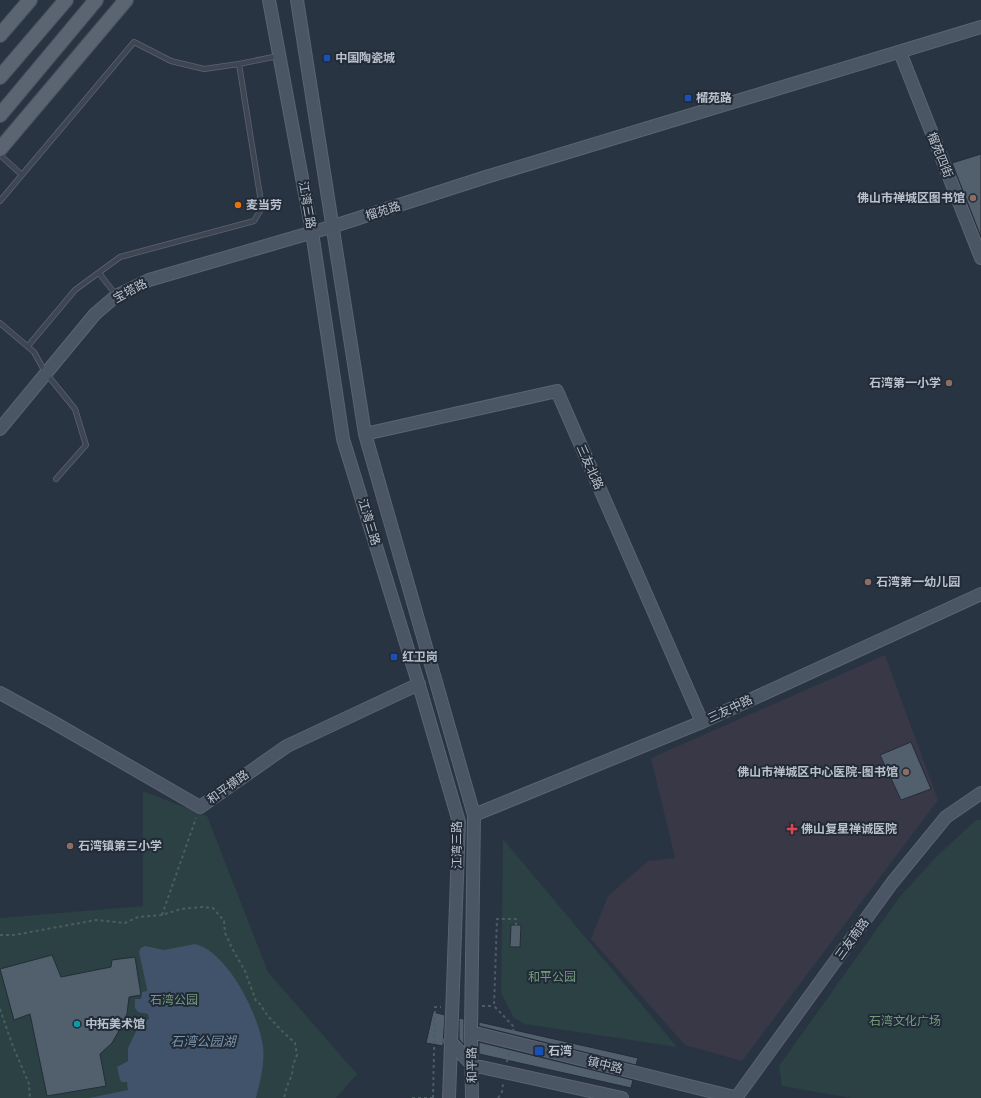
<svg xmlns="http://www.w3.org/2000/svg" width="981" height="1098" font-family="'Public Sans','Noto Sans SC',sans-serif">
	<rect width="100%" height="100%" fill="#293442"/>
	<path fill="#393846" d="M885,655L938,800L742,1061L685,1045L591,939L608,896L648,861L675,858L651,758Z"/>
	<path fill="#2b4143" d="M143,791L207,816L268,972L357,1074L336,1098H0V918L143,906Z
		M976,820H981V1098H851L782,1086L779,1066L899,898L936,857Z
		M503,839L677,1047L525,1024L514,1018L501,993Z"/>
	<path fill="#40536a" d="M195,944C228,952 259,1015 263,1047C265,1063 260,1082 256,1098H89L128,1090L127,1082H122L120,1080L117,1067L128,1061V1048L140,1023L142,1021L149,1019L148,1014L138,1012L135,1008V999H141L142,992L147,991V989L139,952L141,948L145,946L164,950Z"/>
	<path fill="#525f6d" stroke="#242d39" d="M981,154V237L952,163Z
		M911,742L931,789L901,800L880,755Z
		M511,925H521L520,947H510Z
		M52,955L61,977L111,967L112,960L135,957L141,995L129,997L127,1014L120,1029L112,1043L100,1054L106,1086L47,1096L30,1014L14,1020L0,969Z
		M433,1012L445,1015L443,1046L426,1043Z
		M459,1018L464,1019V1045L459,1039Z
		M479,1022L638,1058L636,1065L479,1026Z
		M479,1042L633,1080L631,1088L479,1054Z"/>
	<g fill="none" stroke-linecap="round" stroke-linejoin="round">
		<defs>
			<path id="lane" d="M0,155L22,175
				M0,201L134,42L171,61L204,69L239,64L278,56
				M99,273L116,295
				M0,323L34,352L45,372L75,409L86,445L56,479
				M28,346L75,290L120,257L254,221L262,208L239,64"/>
			<path id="secondary" d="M269,0L312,232L343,439L421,692L459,822L449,1098
				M297,0L365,434L474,815L471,1032L472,1098
				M900,52L981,258
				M0,429L95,314L116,296L149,280L334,226L486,177L981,27
				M365,434L557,391L702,722
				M0,693L51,721L200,807L287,746L419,684
				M474,815L702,722L981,594
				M471,1032L738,1098
				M450,1041L472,1065
				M472,1065L622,1098
				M736,1098L892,883L946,817L981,793"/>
			<path id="primary" d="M0,35L30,0
				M0,77L66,0
				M0,115L96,0
				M0,149L126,0"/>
		</defs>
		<use href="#lane" stroke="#5b646f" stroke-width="6"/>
		<use href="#secondary" stroke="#5b646f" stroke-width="14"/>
		<use href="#primary" stroke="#474f5b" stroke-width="16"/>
		<path stroke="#495e60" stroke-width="2" stroke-dasharray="3 3" stroke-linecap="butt" d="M162,915L196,818
			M0,935H14L96,920L125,923L138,917L162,915L181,909L202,907L213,908L224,921L225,933L233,950L245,971L256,1001L260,1004L267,1015L281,1030L295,1043L297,1055L293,1065L292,1075L287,1086L284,1098
			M482,1006H494
			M0,1009L12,1044L29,1084L30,1098
			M513,1032L514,1027L494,1006L497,919H516V925
			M507,1062L509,1052
			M412,1098H432
			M433,1098L435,1007H441
			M498,1098L502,1092L503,1084"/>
		<use href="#lane" stroke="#3d4652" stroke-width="4.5"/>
		<use href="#secondary" stroke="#4b5665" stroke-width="12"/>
		<use href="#primary" stroke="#5b6572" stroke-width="14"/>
	</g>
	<g fill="#1a4fb4" stroke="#212b37" stroke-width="1.5">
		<rect x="323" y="54" width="8" height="8" rx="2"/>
		<rect x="684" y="94" width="8" height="8" rx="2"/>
		<rect x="390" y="653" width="8" height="8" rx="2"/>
		<rect x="534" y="1046" width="10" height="10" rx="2"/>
	</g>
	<g fill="#8d6e63" stroke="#212b37" stroke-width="1.5">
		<circle cx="973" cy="198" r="4"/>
		<circle cx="949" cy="383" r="4"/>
		<circle cx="868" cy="582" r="4"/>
		<circle cx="906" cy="772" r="4"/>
		<circle cx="70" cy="846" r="4"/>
	</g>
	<circle fill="#e8710a" stroke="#212b37" stroke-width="1.5" cx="238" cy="205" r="4"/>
	<path fill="#e0444e" stroke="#212b37" stroke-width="1.5" d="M790 823h4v4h4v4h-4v4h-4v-4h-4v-4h4z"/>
	<circle fill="#0f9aa8" stroke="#212b37" stroke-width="1.5" cx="77" cy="1024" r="4"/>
	<g text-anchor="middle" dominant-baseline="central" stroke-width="4" stroke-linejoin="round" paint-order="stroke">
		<g font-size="12" font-weight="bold" fill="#bac1cc" stroke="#212b37" text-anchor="start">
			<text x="335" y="58">中国陶瓷城</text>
			<text x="696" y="98">榴苑路</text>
			<text x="965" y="198" text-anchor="end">佛山市禅城区图书馆</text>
			<text x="246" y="205">麦当劳</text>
			<text x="941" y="383" text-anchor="end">石湾第一小学</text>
			<text x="876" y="582">石湾第一幼儿园</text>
			<text x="402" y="657">红卫岗</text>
			<text x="898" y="772" text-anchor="end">佛山市禅城区中心医院-图书馆</text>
			<text x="801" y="829">佛山复星禅诚医院</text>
			<text x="78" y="846">石湾镇第三小学</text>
			<text x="85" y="1024">中拓美术馆</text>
			<text x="548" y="1051">石湾</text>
		</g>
		<g font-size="12" fill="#bac1cc" stroke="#212b37">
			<text transform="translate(940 155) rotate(68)">榴苑四街</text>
			<text transform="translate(307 205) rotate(80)">江湾三路</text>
			<text transform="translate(383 211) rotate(-18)">榴苑路</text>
			<text transform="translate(130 291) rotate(-28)">宝塔路</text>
			<text transform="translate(590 467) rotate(66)">三友北路</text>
			<text transform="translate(369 522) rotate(73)">江湾三路</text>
			<text transform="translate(730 709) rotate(-25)">三友中路</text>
			<text transform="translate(228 787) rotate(-36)">和平横路</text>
			<text transform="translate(457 845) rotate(-90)">江湾三路</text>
			<text transform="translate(852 939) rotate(-54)">三友南路</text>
			<text transform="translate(472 1065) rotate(-91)">和平路</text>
			<text transform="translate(605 1065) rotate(14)">镇中路</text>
		</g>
		<g font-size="12" fill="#739b7b" stroke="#212b37">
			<text x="552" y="977">和平公园</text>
			<text x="174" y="1000">石湾公园</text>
			<text x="905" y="1021">石湾文化广场</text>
		</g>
		<g font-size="13" font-style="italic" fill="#7c93ac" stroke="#212b37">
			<text x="203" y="1041">石湾公园湖</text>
		</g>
	</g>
</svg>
